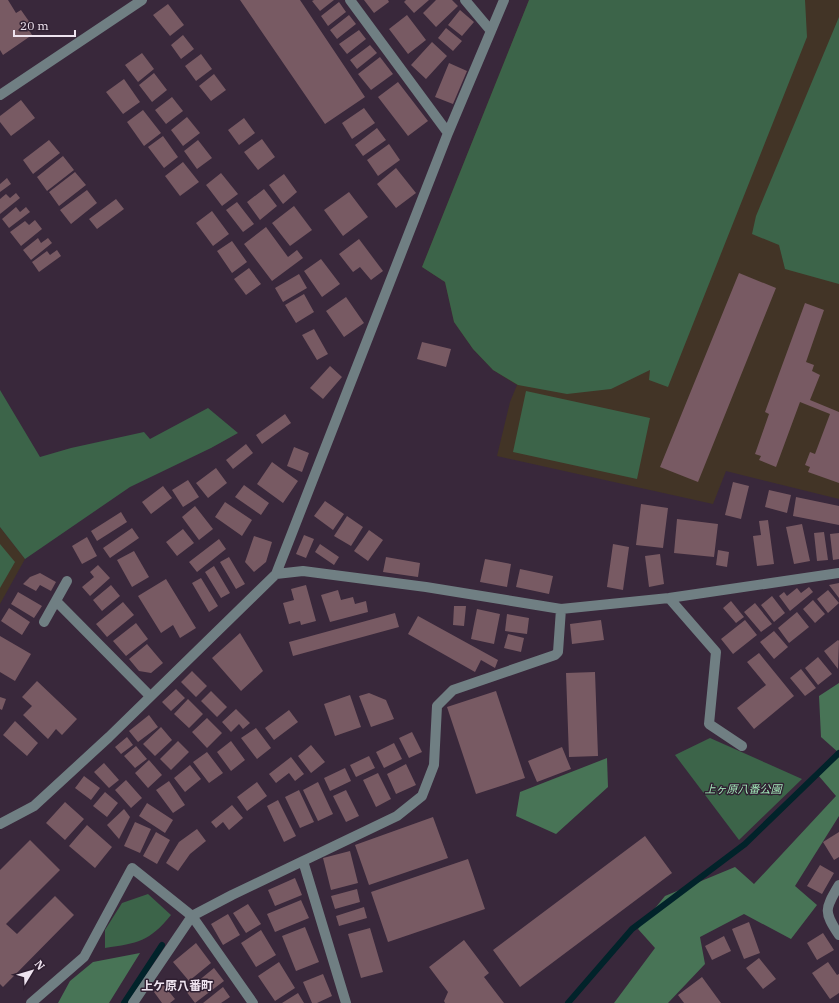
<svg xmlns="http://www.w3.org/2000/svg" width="839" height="1003" font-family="'IBM Plex Serif','Noto Sans JP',serif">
	<rect width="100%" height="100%" fill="#39283b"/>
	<path fill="#423426" d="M529,0H839V499L726,471L713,504L497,456L510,402L517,385L493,370L473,349L454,322L445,282L422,267Z
		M0,527L25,559L0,604Z"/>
	<path fill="#3c6449" d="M529,0H805L807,37L668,387L649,380L650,370L611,389L567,394L518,385L493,370L473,349L454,322L445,282L422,267Z
		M839,17V284L785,269L779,245L752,234L756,216Z
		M0,390L40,457L71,448L144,432L150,439L208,408L238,433L211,448L130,487L25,559L0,527Z
		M526,391L650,418L637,479L513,452Z
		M0,544L15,562L0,588Z
		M710,738L802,779L739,840L675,755Z
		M148,894L171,915C149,942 138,943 105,948V930L122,903Z"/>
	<path fill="#487456" d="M839,683V753L821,737L819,696Z
		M839,755V816L795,886L817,905L791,939L744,914L700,937L705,964L668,1003H614L655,948L638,929L665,896L735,867L754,884L836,796L818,775Z
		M607,758L608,787L556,834L516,816L520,792Z
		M140,953L109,1003H58L70,981L93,962Z"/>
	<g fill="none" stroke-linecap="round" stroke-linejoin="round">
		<path stroke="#01232a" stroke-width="6" d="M124,1003L162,945
			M568,1003L632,929L745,844L839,753"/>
	</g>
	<path fill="#785a63" d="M0,0H8L16,13L21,10L33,27L29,30L32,35L3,55L0,50Z
		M240,0H300L365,97L325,124Z
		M314,0H334L320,11L312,1Z
		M364,0H388L389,2L374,13Z
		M406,0H429L414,13L404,2Z
		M436,0H452L458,6L436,27L423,13Z
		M339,2L346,12L328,26L321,16Z
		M168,4L184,25L170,36L153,15Z
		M460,10L474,22L462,36L448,25Z
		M349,15L356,24L337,39L330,30Z
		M407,15L426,40L408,54L389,29Z
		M446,28L462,41L453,51L438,38Z
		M359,30L366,39L347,54L339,44Z
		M183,35L194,49L181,59L171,45Z
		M432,42L447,56L426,79L411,65Z
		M370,45L377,53L357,69L350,60Z
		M142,53L154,69L138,82L125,65Z
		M201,54L212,69L196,81L185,66Z
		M380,57L393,74L371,90L358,74Z
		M449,63L467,71L453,104L435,97Z
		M154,73L167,90L152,102L139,85Z
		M214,74L226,90L211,101L199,86Z
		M124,79L140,102L123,114L106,92Z
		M398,82L428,121L408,136L378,97Z
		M172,97L183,111L166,124L155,110Z
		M21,100L35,118L11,136L0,122V116Z
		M364,108L375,123L352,139L342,123Z
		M143,110L161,133L144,146L127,122Z
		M187,117L200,133L183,146L171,130Z
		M244,118L255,133L239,145L228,130Z
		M377,128L386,140L363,156L355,145Z
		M163,136L178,157L164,168L148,147Z
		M262,139L275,157L258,170L244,152Z
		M49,140L60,153L33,174L23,160Z
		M198,140L212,158L197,169L184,151Z
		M389,144L400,160L378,176L367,160Z
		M63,156L74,170L47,191L37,177Z
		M183,162L199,182L180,196L165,176Z
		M396,168L416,193L396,208L377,184Z
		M75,172L86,185L59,206L49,192Z
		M221,173L238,194L222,206L206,185Z
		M284,174L297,192L283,204L269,185Z
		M7,178L11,184L0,192V184Z
		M264,189L277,206L260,220L247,202Z
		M87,190L97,203L71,224L60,210Z
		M349,192L368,217L343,236L324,210Z
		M16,193L20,198L0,214V199L6,194L10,198Z
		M116,199L124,209L97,229L89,219Z
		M237,202L254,224L243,232L226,210Z
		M294,206L312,230L290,246L272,223Z
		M16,207L20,212L26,207L30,212L9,228L2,219Z
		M212,211L229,234L213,246L196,223Z
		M35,220L42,229L21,246L10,232L25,221L29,225Z
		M266,227L288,257L297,250L303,258L272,281L244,244Z
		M38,238L41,243L48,238L52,243L31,260L23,250Z
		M359,239L383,271L371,280L360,267L353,272L339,254Z
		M232,241L247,262L232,273L217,251Z
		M57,250L61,256L39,272L32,262L47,251L50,255Z
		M321,259L340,284L322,297L304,271Z
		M249,268L261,284L246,295L234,279Z
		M739,273L776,288L698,482L660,467Z
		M299,274L307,288L283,302L275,288Z
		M304,294L314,312L296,323L285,305Z
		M346,297L364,323L344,337L326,311Z
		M805,303L824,310L806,362L814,365L812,371L820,375L810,400L839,412V483L808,472L810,467L805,465L810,452L815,454L830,414L800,402L776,467L759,460L761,456L755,454L769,414L765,412Z
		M314,329L328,354L317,360L302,335Z
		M422,342L451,349L446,367L417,359Z
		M330,366L342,377L323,399L310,388Z
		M285,414L291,423L262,444L256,435Z
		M246,444L253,453L233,469L226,460Z
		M294,447L309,453L302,472L287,466Z
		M272,462L298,481L283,503L257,484Z
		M216,468L227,483L208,498L196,483Z
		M188,480L199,497L183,507L172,490Z
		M733,482L749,486L741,519L725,515Z
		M244,485L269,503L261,515L235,497Z
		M163,486L172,498L151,514L142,502Z
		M769,490L791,495L787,513L765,507Z
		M796,497L839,506V525L793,516Z
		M325,501L344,514L333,530L314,516Z
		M225,502L252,520L242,536L215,517Z
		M641,504L668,508L663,548L636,545Z
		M195,506L213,529L199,540L182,517Z
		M121,512L127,522L97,541L91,531Z
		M347,516L363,527L351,546L334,536Z
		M677,519L718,524L714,557L674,553Z
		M768,520L774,564L757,566L753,536L761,535L759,521Z
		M802,524L810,561L794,564L786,527Z
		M132,528L139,538L110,558L103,548Z
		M183,529L194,543L177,556L166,542Z
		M369,530L383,540L368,561L354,551Z
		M824,532L828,560L817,561L814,533Z
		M839,533V559L833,560L830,534Z
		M304,535L314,539L306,558L296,554Z
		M254,536L272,542L266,562L254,572L245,562Z
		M87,537L97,556L82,564L72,546Z
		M219,539L226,549L197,572L189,562Z
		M320,544L339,557L334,565L315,552Z
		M613,544L629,547L623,590L607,587Z
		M718,550L729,552L727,567L716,565Z
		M134,551L149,577L132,587L117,560Z
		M660,554L664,584L649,587L645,556Z
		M229,557L245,584L236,589L220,562Z
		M386,557L420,563L418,577L383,572Z
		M485,559L511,564L507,587L480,582Z
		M98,565L110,578L90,596L82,587L94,577L90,572Z
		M214,566L230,593L221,598L205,572Z
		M520,569L553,576L549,594L516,587Z
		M40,573L56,582L51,591L40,585L36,591L23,584L30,577Z
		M201,578L218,606L209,612L192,583Z
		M166,579L196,628L180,638L173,625L161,633L138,596Z
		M839,583V598L829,585Z
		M111,585L120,596L102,611L93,600Z
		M306,585L316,621L301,625L300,621L289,624L283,603L294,600L291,589Z
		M809,587L813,592L790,611L779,596L784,592L787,596L797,588L801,593Z
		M338,590L341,600L353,597L355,604L366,601L368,612L330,622L321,595Z
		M828,590L839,603L828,613L817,599Z
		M18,592L42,606L34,618L11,604Z
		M772,596L785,613L774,622L761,605Z
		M813,600L825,614L815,623L803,609Z
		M731,601L744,617L736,623L723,608Z
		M123,602L134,615L107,637L96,624Z
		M755,603L772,624L761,632L744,612Z
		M454,606H466L464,626L453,625Z
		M9,608L30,622L22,635L1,621Z
		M477,609L500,614L494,644L471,639Z
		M797,612L809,627L789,643L778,628Z
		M395,613L399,627L293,656L289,642Z
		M507,614L529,618L527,634L505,631Z
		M418,616L498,660L495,668L481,660L475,672L408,634Z
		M601,620L604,640L572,644L570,624Z
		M745,620L757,635L733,654L721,639Z
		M136,623L148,639L126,656L113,641Z
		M774,631L788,647L774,659L760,642Z
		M240,633L263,671L241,691L212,658Z
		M508,634L524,638L521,652L504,648Z
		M0,636L31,654L15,681L0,672Z
		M838,640L839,641L838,669L824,651Z
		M147,644L163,663L151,673L139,671L129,659Z
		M759,653L794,696L754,729L737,708L766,685L747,662Z
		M818,657L832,674L818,685L805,668Z
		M801,669L816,688L805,696L790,678Z
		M192,671L207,686L196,697L181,682Z
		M595,672L598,756L569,757L566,673Z
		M37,681L77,719L62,735L56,729L48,739L23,715L32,706L22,697Z
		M176,689L185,698L171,711L162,702Z
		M211,691L227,707L217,717L201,701Z
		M496,691L525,778L476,794L447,707Z
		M369,693L386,700L394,719L371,727L359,696Z
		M350,695L361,727L335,736L324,704Z
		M0,697L6,699L2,710L0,709Z
		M188,699L203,714L189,728L174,714Z
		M236,709L250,723L243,729L239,724L231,732L222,722Z
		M289,710L298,722L274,740L265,728Z
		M149,715L158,727L138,742L129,731Z
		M207,718L222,733L207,748L192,732Z
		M15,721L38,743L27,756L3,735Z
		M161,727L172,740L155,756L143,744Z
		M256,728L271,748L257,759L241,738Z
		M412,732L422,752L409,758L399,738Z
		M127,737L133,745L121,754L115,747Z
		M178,741L189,752L171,770L160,759Z
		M231,741L245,760L231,771L217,752Z
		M394,743L402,759L384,768L376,752Z
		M311,745L325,762L311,773L298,756Z
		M136,746L147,759L135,768L124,756Z
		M562,747L571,769L537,782L528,761Z
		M207,752L223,773L209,783L193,762Z
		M369,756L375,768L356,777L350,765Z
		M291,757L304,774L295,781L289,773L276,783L269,774Z
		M149,760L162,775L148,788L135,773Z
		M104,763L119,780L109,788L94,772Z
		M406,764L416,785L396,794L387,774Z
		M190,765L201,779L185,792L174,778Z
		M345,768L351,781L330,791L324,778Z
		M378,773L391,799L376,807L363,780Z
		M84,776L100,788L91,800L75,788Z
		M126,780L142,798L131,808L115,790Z
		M169,781L185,805L173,813L156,790Z
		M257,782L267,796L247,811L237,797Z
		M318,782L333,814L318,821L303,790Z
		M299,790L314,822L300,828L285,797Z
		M346,790L359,816L346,822L333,796Z
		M105,792L118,803L107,817L93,806Z
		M278,800L296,836L284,842L267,806Z
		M65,802L84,819L65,840L46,823Z
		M147,803L173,820L165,833L139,816Z
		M232,805L243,818L229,830L223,822L216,828L211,822Z
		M124,809L130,817L119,839L107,825Z
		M433,817L448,858L369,885L355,845Z
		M135,822L151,829L140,853L124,846Z
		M87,825L112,847L95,868L69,846Z
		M197,829L206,841L190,854L178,871L166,863L179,842Z
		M156,832L170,840L157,864L143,856Z
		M839,832V857L834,860L823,842Z
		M645,836L672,873L520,987L493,950Z
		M30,840L60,870L6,924L17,934L55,896L74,915L3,987L0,984V870Z
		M350,851L358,883L331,890L323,858Z
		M468,859L485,909L388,942L371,892Z
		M820,865L834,873L822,894L807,886Z
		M295,878L302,895L275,906L268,890Z
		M357,889L360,902L335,909L331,896Z
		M301,900L309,918L275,932L267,914Z
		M248,904L261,924L246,933L233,913Z
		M364,907L367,918L339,926L336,916Z
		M228,914L240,935L223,945L211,924Z
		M749,922L760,953L744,959L732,929Z
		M305,927L319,962L296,971L282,936Z
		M370,928L383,972L361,978L348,934Z
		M261,930L276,955L256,967L241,943Z
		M823,933L834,950L817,960L807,943Z
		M724,936L731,951L712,960L705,946Z
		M464,940L489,973L484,977L504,1003H445L444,1001L448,992L429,967Z
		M196,943L211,963L189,981L173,962Z
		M759,958L776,979L763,989L746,968Z
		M279,962L295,988L275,1001L258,976Z
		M828,962L837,975L839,974V993L830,999L812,973Z
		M214,968L224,981L195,1003L186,991Z
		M323,974L332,996L317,1003H312L303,982Z
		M702,977L721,1003H684L678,995Z
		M163,984L175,999L170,1003H162L154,992Z
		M223,987L230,997L221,1003H203Z
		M298,993L304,1003H282Z"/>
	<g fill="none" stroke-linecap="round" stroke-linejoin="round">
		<path stroke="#707f83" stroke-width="10" d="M350,0L448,133
			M465,0L491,31
			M0,95L142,0
			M276,574L303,571L426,587L561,609L669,598L839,573
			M669,598L716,652L709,724L742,746
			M56,601L150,696
			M44,622L67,581
			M0,824L34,806L109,737L276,574L448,133L504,0
			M303,861L346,1003
			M839,885C825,909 823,911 839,935
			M31,1003L84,957L132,868L192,916L253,1003
			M133,1003L192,916L232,895L397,816L422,796L434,765L437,706L453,690L555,655L558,652L561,609"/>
	</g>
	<g text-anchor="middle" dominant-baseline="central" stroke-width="3" stroke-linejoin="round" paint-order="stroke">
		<g font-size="11" font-style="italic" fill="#a3e9b9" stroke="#2f1f31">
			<text x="743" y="789">上ヶ原八番公園</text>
		</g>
		<g font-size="12" font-weight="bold" fill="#eee3ef" stroke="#2f1f31">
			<text x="177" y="985">上ケ原八番町</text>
		</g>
	</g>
	<g transform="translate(32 971) rotate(52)" stroke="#2f1f31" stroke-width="3" paint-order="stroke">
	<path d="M0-3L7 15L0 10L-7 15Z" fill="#eee3ef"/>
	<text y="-6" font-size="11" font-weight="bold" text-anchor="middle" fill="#eee3ef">N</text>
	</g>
	<path d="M14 30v6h61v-6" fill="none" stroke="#eee3ef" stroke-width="2"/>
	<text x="20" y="30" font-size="12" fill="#eee3ef" stroke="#2f1f31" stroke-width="3" paint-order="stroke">20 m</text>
</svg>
